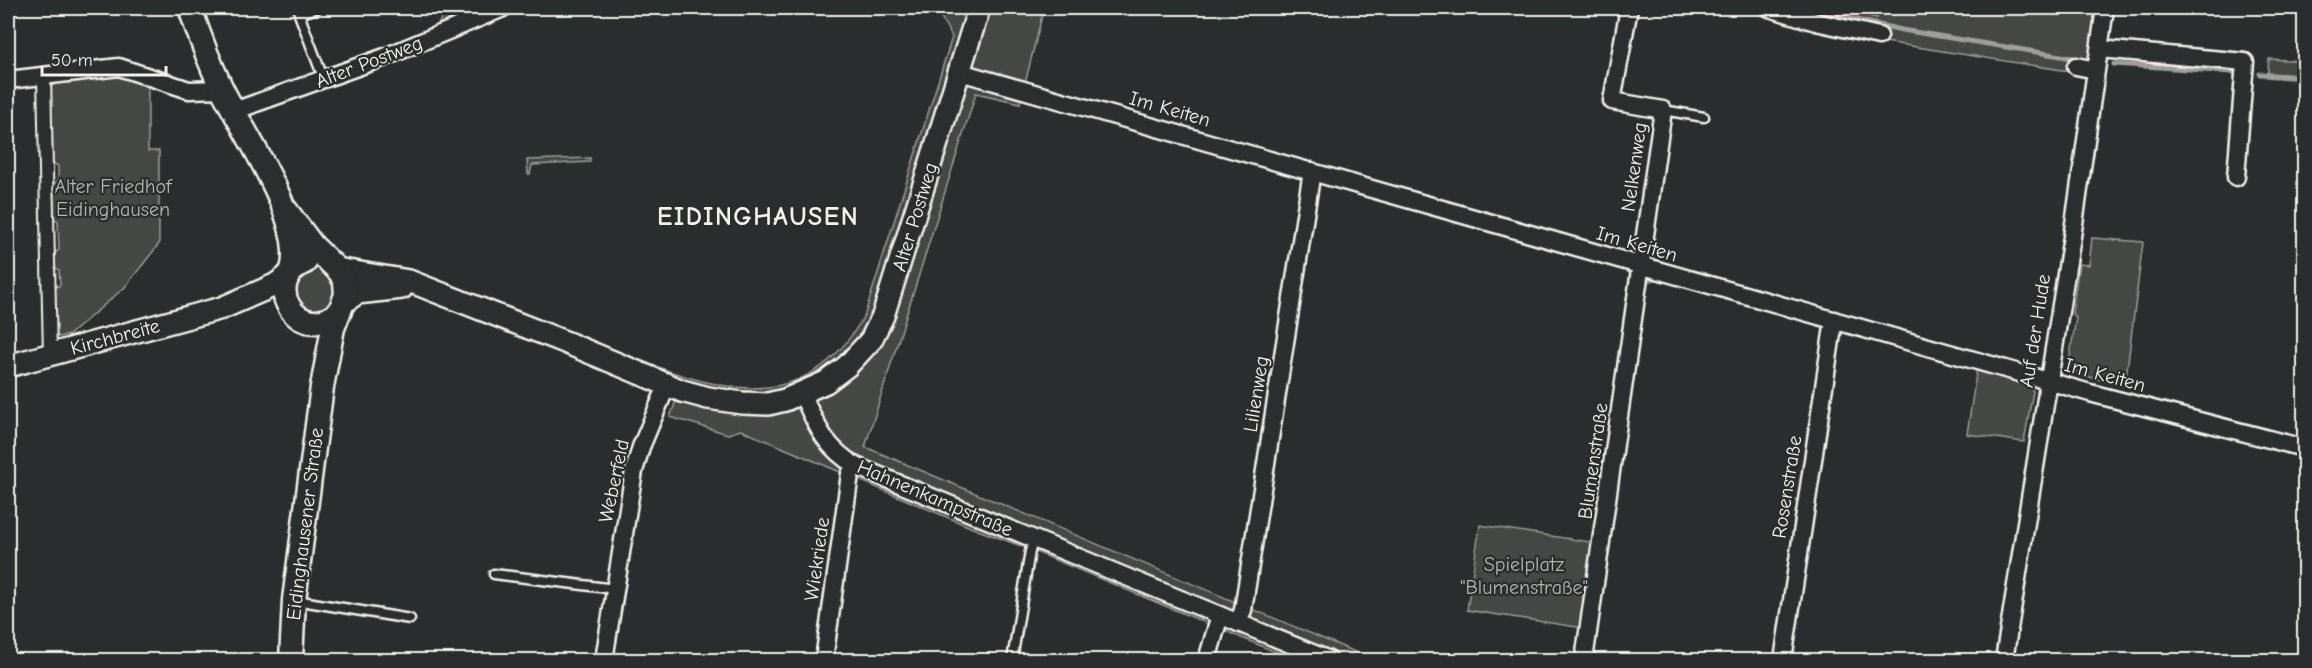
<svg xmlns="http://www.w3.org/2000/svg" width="2312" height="668" font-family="'Comic Neue',sans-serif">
	<rect width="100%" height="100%" fill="#2a2d2e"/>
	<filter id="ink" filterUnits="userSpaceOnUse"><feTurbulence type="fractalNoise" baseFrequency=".0167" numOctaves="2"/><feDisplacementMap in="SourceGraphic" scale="12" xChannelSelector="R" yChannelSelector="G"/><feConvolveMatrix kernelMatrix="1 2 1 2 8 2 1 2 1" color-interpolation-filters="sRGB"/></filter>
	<g filter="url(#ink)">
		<path fill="#444645" stroke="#9c9c96" stroke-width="1.5" d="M445,8H522L430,46Z
			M936,8H1044L1020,103L976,93L865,447L1374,660H1295L1024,547L975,529L741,430L728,434L670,417L677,398L588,354L590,340C688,379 798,436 865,314L952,37Z
			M1757,8H1836L1877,18L1880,8H2114L2104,74L2081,73L1879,41Z
			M2269,59L2304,61V80L2267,77Z
			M119,74L148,83V151H159V244L125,287L69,335L59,337L55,333L53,289L60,285L59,270L53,266V254L59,250L58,221L52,217V184L58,181V166L51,162L50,89L57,79Z
			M590,158V162L532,165L530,174H528L527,160Z
			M2092,238L2143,242L2125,386L2078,374L2069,362L2076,318L2072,313L2079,264L2089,265Z
			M317,263L341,276L329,318L291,305L299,269Z
			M1629,272L1655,280L1647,282L1644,286L1583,628L1467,610L1480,525L1596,543L1635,283Z
			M1977,368L2026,383L2033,391L2024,442L1967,434Z"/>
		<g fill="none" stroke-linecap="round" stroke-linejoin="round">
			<path stroke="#9f9f9a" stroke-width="5" d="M1801,8L1902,30L2079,59
				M2114,64L2233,72
				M2260,74L2304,77"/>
			<defs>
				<path id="service" d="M317,8L299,14L324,80
					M1663,110L1704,117
					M494,574L615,589
					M295,600L410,619
					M1012,660L1030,551L1034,539"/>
				<path id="pedestrian" d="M44,76L50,355"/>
				<path id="minor" d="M1769,8L1816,22L1879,36
					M2100,49L2245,62L2236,177
					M2076,66L2096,70
					M960,72L2090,393L2304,448
					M8,80L119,67L189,90L222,89
					M234,111L385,57L503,8
					M802,394C817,426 824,447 856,466L1329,660
					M1238,623L1243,610L1312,171
					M604,660L634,471L641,447L667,385
					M824,660L850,474L856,466
					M1207,660L1220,615
					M1584,660L1663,110L1612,101L1629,8
					M1783,660L1834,320
					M2004,660L2074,224L2105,8"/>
				<path id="tertiary" d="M336,269L409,281L565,342L682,391L708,398L742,403L768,404L785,400L826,382L847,366L871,340L883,316L979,8
					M344,302L357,293L402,288
					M8,366L222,308L275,285L288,276"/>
				<path id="secondary" d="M190,8C199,35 209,62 222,89C244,134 306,221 292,270
					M283,206L313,246L340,272L345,282L346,295L333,328L322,387L294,600L291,660
					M305,262C259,282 299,348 340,311"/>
			</defs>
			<use href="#service" stroke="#f4f1e8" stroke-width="13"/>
			<use href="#pedestrian" stroke="#f4f1e8" stroke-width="16"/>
			<use href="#minor" stroke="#f4f1e8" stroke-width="21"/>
			<use href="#tertiary" stroke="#f4f1e8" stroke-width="26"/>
			<use href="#secondary" stroke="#f4f1e8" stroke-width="27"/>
			<use href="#service" stroke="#2a2d2e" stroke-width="8"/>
			<use href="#pedestrian" stroke="#2a2d2e" stroke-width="12"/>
			<use href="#minor" stroke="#2a2d2e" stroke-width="16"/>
			<use href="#tertiary" stroke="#2a2d2e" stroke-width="21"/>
			<use href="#secondary" stroke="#2a2d2e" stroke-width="22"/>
		</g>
	</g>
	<g text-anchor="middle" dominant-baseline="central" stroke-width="4.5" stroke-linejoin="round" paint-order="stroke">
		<g font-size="20" fill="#f4f1e8" stroke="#2a2d2e">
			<text transform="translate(369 62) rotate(-21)">Alter Postweg</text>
			<text transform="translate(1170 109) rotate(16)">Im Keiten</text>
			<text transform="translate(1634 167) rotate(-82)">Nelkenweg</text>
			<text transform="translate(915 217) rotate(-73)">Alter Postweg</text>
			<text transform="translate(1637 244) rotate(16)">Im Keiten</text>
			<text transform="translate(2035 331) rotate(-81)">Auf der Hude</text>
			<text transform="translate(115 337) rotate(-15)">Kirchbreite</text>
			<text transform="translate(2105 375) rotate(15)">Im Keiten</text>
			<text transform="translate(1256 394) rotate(-81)">Lilienweg</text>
			<text transform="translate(1593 461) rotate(-82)">Blumenstraße</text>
			<text transform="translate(614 481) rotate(-78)">Weberfeld</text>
			<text transform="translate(1787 487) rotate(-81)">Rosenstraße</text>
			<text transform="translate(935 498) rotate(23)">Hahnenkampstraße</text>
			<text transform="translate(305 524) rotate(-83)">Eidinghausener Straße</text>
			<text transform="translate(817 559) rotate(-82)">Wiekriede</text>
		</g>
		<g font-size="20" fill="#b6b5af" stroke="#2a2d2e">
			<text x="113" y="186">Alter Friedhof<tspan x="113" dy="23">Eidinghausen</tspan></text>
			<text x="1524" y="564">Spielplatz<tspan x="1524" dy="23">"Blumenstraße"</tspan></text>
		</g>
		<g font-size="26" font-weight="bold" letter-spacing="1.5" fill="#f4f1e8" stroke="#2a2d2e">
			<text x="758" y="217">EIDINGHAUSEN</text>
		</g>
	</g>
	<rect width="2312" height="668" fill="none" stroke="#2a2d2e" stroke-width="30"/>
	<rect x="15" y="15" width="2282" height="638" fill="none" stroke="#f4f1e8" stroke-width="2" filter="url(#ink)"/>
	<path d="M42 66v9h124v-9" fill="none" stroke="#f4f1e8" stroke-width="3"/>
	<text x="51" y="66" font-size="18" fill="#f4f1e8" stroke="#2a2d2e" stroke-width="4.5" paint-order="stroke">50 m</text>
</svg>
